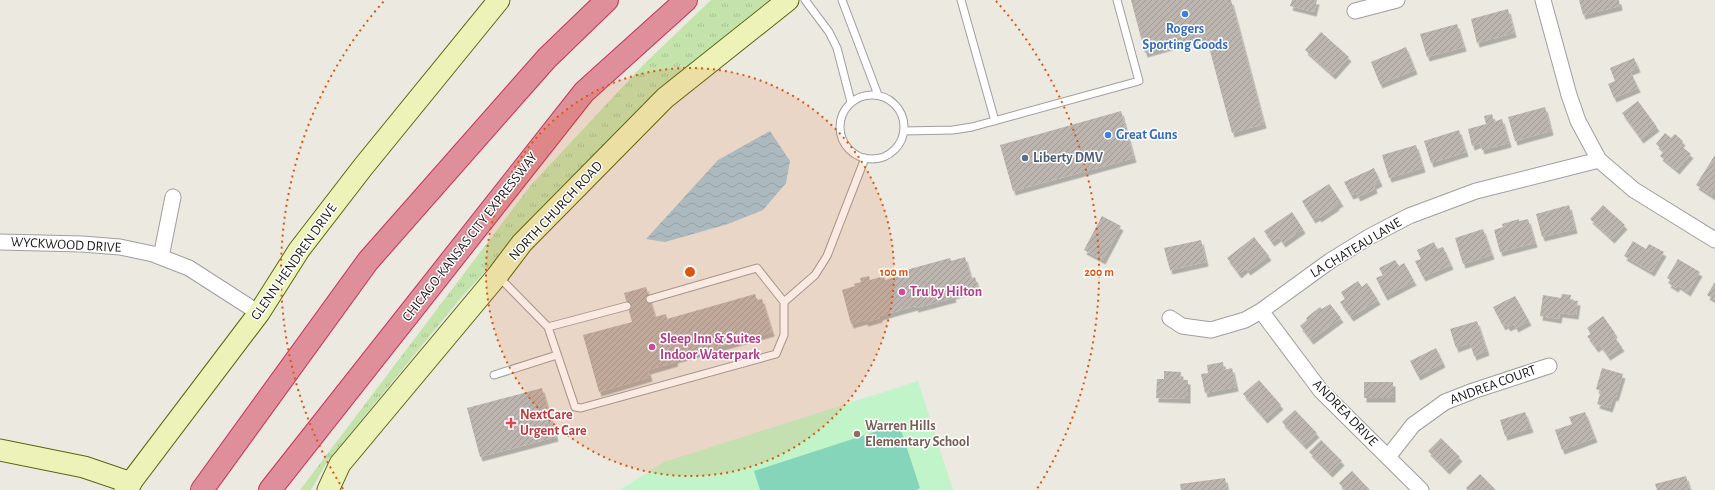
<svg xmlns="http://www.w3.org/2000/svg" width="1715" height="490" font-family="'Alegreya Sans',sans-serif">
	<defs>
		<pattern id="grass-tufts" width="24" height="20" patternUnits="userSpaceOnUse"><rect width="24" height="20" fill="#c3e3ab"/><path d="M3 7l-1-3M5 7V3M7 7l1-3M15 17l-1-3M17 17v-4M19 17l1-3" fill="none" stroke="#a7c293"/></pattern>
		<pattern id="water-waves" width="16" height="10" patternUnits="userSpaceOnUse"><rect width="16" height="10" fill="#a5c8d6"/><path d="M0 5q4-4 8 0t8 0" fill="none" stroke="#8dabb7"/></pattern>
		<pattern id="building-hatch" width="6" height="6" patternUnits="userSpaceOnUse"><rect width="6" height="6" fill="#bcb5af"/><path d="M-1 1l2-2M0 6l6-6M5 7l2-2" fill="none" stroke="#a19b96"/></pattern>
		<filter id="shadow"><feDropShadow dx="2.5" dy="4.5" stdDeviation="0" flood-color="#0004"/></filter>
	</defs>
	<rect width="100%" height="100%" fill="#ece9e1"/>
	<path fill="url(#grass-tufts)" d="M711,0H769L693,61L557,193L459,300L327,462L311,490H300L531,185L643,65Z"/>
	<path fill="#c1f4c8" d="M918,381L953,490H620L664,462Z"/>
	<path fill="#85d5bb" d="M899,424L920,488L916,490H760L754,471Z"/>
	<path fill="url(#water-waves)" d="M770,131L790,161L786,183L763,210L728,224L665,242L646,239L718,160Z"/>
	<path fill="url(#building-hatch)" filter="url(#shadow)" d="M1131,0H1231L1264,124L1232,133L1206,36L1145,53Z
		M1292,0H1317L1314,12L1290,6Z
		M1579,0H1619L1620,6L1583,15Z
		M1508,9L1514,33L1477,43L1471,19Z
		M1457,24L1464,47L1427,57L1420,34Z
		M1321,32L1349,57L1333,75L1305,50Z
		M1406,47L1415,70L1380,84L1371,62Z
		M1634,58L1638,68L1630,71L1638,88L1614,98L1608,84L1615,81L1610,68Z
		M1638,101L1657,127L1641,139L1622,113Z
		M1545,107L1551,131L1515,141L1508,117Z
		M1121,111L1134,158L1013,191L1000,145Z
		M1492,114L1494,122L1502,119L1509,143L1482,150L1480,143L1472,146L1468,129L1486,124L1484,116Z
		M1459,130L1466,152L1431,163L1424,141Z
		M1665,133L1671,138L1675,134L1683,141L1680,145L1691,154L1677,170L1660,156L1664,151L1656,144Z
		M1416,145L1423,168L1389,178L1382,155Z
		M1715,155V193L1713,196L1696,185Z
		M1374,168L1380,182L1374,185L1375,189L1358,197L1356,193L1351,195L1344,182Z
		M1329,184L1341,202L1336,205L1337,206L1319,218L1318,216L1313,219L1302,201Z
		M1569,205L1575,229L1542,237L1536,214Z
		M1603,205L1625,225L1612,239L1590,219Z
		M1292,212L1303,229L1283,243L1279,237L1272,242L1264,231Z
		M1102,216L1121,226L1103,260L1084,250Z
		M1519,219V221L1528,219L1535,243L1500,252L1494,230L1503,227L1502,224Z
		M1483,229L1492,255L1463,264L1455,238Z
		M1254,237L1269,256L1248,271L1246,268L1239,274L1227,258Z
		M1201,240L1206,262L1170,270L1164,248Z
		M1633,241L1646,249L1649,244L1664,252L1652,272L1624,256Z
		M1434,242L1437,249L1443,247L1451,265L1423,277L1415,261L1421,259L1417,250Z
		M965,257L971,278L975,277L978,288L953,295L954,298L916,308L915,306L880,316V318L866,322L865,320L851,324L842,290L855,286L854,284L861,282L860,278L869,276L870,280L884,276L885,280L907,274L906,270L950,258L951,261Z
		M1678,259L1700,272L1688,292L1678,285L1676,288L1668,283L1670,280L1667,278Z
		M1395,260L1399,266L1404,263L1414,281L1385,296L1376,278L1383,275L1379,268Z
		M1358,281L1362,287L1367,283L1378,300L1351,317L1340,302L1345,299L1341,292Z
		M1715,282V300L1707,295Z
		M646,287L655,317L666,314L667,319L755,294L757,300L762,299L772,332L675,359L676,362L648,370L650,377L599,392L583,335L632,322L624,293Z
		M1562,294L1571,295L1570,300L1578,301L1576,315L1560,313L1559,319L1540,316L1543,295L1561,298Z
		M1515,296L1529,321L1516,328L1514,324L1508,327L1506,324L1503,326L1493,307Z
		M1330,304L1341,318L1311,340L1300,326L1307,320L1306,318L1320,307L1322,309Z
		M1603,316L1615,333L1613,335L1622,347L1608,356L1600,345L1596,348L1587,336L1591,334L1587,328Z
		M1477,321L1487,351L1474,356L1470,343L1456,348L1450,329Z
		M1436,348L1443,363L1418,376L1410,361Z
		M1223,362L1224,370L1232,368L1236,387L1205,393L1201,374L1208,373L1207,365Z
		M1602,368L1623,374L1616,397L1614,396L1610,408L1597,404L1601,391L1596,389Z
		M1164,371L1181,372L1180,380H1188V399L1156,398L1157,379H1164Z
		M1259,380L1281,405L1265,419L1243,394Z
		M1364,382H1393V398H1364Z
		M542,388L556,437L480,457L467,408Z
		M1295,410L1317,433L1304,445L1282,422Z
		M1525,412L1531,428L1505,436L1500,420Z
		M1585,412L1595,438L1562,450L1555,430L1572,424L1569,417Z
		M1441,438L1460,457L1447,470L1428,451Z
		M1321,440L1342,461L1330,473L1309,452Z
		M1352,471L1370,490H1345L1339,483Z
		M1480,474L1496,490H1468L1466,488Z
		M1686,476L1690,490H1657L1655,484Z
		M1225,478L1227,490H1181L1180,484Z"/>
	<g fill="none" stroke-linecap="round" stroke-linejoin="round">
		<defs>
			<path id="lane" d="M805,0L829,32L837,48L851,102
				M842,0L878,95
				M961,0L995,121
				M840 127a32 32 0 1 1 64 0a32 32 0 1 1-64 0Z
				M904,131L953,130L972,127L1139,81L1117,0
				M498,276L548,327L575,407L581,408L776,354L784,335V302
				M650,299L757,268L784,302L815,275L827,256L865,158
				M548,327L627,306
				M494,375L557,355"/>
			<path id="street" d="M1543,0L1569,95L1578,121L1599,160L1634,190L1715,240
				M1355,11L1397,0
				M0,242L82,244L120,247L153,254L189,268L259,313
				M161,257L173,197
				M1261,311L1321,391L1421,490
				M1170,318L1182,326L1211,330L1245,320L1261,311L1330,261L1369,237L1409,216L1476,191L1599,160
				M1388,457L1413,425L1445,402L1473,391L1549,366"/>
			<path id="secondary" d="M0,450L84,467L131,483
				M125,490L259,313L299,250L363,167L499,0
				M328,490L340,464L497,276L522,243L665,98L788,0"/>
			<path id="highway" d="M202,490L368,261L547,58L607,0
				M270,490L584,92L686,0"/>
		</defs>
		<use href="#lane" stroke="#9f9f9f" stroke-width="9"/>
		<use href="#street" stroke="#9f9f9f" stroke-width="17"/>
		<use href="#secondary" stroke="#58670d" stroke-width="23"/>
		<use href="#highway" stroke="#c6325c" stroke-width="24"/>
		<use href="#lane" stroke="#fff" stroke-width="7"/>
		<use href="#street" stroke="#fff" stroke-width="15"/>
		<use href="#secondary" stroke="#edf3b8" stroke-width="21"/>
		<use href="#highway" stroke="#de8f99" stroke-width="22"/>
	</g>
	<circle cx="690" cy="272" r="204" fill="#de560d" fill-opacity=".12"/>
	<g fill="none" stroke="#de560d" stroke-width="2" stroke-dasharray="2 4">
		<circle cx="690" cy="272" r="204"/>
		<path d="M343 489A409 409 0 0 1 384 1M996 1A409 409 0 0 1 1037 489"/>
	</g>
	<g fill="#3f7fe0" stroke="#fff" stroke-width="1.5">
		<circle cx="1185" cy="14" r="4"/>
		<circle cx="1108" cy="135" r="4"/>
	</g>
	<circle fill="#5c6f8a" stroke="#fff" stroke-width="1.5" cx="1025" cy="158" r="4"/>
	<g fill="#d1479c" stroke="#fff" stroke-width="1.5">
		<circle cx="902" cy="292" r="4"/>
		<circle cx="652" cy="347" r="4"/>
	</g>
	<path fill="#e0444e" stroke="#fff" stroke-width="1.5" d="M509 417h4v4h4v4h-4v4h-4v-4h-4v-4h4z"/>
	<circle fill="#8d6e63" stroke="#fff" stroke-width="1.5" cx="857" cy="434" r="4"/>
	<g text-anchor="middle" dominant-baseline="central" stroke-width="3" stroke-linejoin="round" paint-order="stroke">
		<g font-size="14" font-weight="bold" fill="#366cbe" stroke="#fff">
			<text x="1185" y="29">Rogers<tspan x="1185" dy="16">Sporting Goods</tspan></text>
			<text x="1116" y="135" text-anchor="start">Great Guns</text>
		</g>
		<g font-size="14" font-weight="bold" fill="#4e5e75" stroke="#fff" text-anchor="start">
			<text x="1033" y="158">Liberty DMV</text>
		</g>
		<g font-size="14" fill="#1b1b1b" stroke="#fff">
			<text transform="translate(556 211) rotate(-47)">NORTH CHURCH ROAD</text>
			<text transform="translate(470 237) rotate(-52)">CHICAGO-KANSAS CITY EXPRESSWAY</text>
			<text transform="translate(66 245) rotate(3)">WYCKWOOD DRIVE</text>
			<text transform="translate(1356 248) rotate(-31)">LA CHATEAU LANE</text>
			<text transform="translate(294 262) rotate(-55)">GLENN HENDREN DRIVE</text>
			<text transform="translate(1493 385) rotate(-20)">ANDREA COURT</text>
			<text transform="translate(1345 413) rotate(46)">ANDREA DRIVE</text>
		</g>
		<g font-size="14" font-weight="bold" fill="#b23c85" stroke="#fff" text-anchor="start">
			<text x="910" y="292">Tru by Hilton</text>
			<text x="660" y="339">Sleep Inn &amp; Suites<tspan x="660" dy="16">Indoor Waterpark</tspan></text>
		</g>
		<g font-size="14" font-weight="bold" fill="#be3a42" stroke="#fff" text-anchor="start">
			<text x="520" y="415">NextCare<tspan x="520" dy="16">Urgent Care</tspan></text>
		</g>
		<g font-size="14" font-weight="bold" fill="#785e54" stroke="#fff" text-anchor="start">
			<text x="865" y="426">Warren Hills<tspan x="865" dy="16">Elementary School</tspan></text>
		</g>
	</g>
	<circle cx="690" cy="272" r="6" fill="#de560d" stroke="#fff" stroke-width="2"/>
	<g font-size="12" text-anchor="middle" font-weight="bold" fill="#de560d" stroke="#fff" stroke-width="3" stroke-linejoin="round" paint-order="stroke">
		<text x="894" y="276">100 m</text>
		<text x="1099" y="276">200 m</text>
	</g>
</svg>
